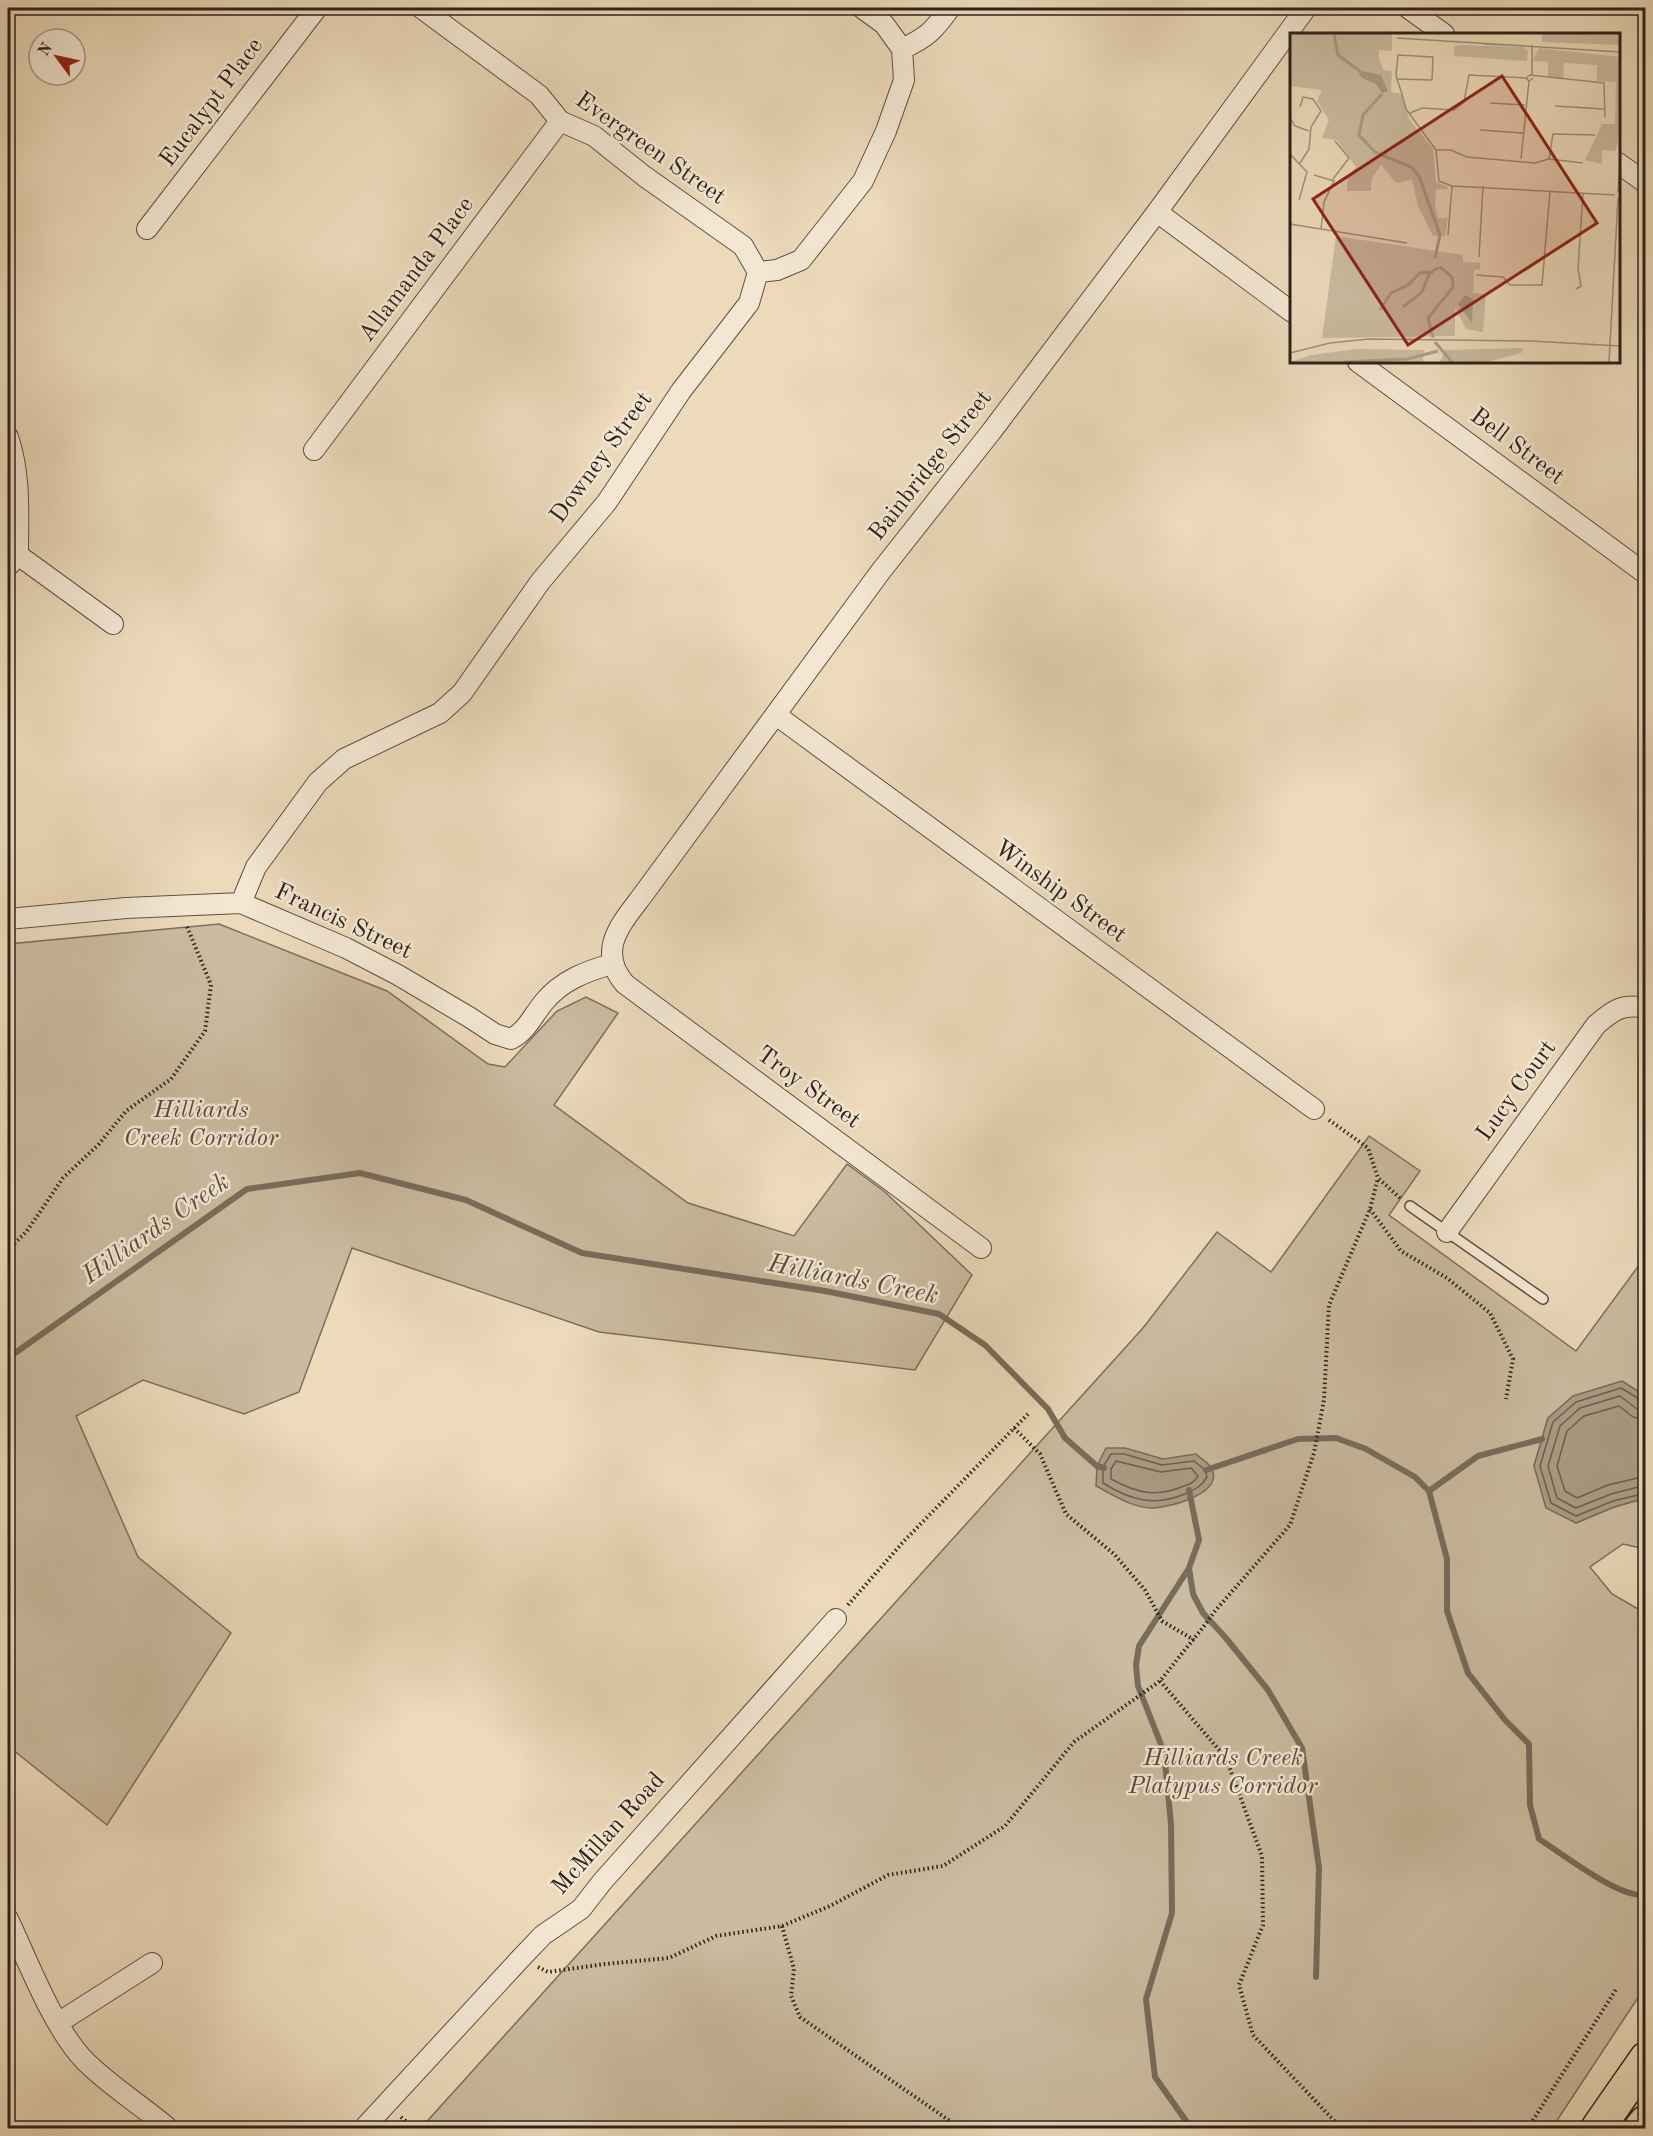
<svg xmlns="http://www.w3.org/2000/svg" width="1653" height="2136" font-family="'Old Standard TT',serif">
	<rect width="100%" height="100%" fill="#ecdabb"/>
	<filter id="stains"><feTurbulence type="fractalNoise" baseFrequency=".00333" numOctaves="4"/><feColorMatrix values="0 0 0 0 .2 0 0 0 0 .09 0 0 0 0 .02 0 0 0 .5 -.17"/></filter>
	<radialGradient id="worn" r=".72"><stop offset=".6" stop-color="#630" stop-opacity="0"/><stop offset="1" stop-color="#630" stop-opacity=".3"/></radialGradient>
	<path fill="#cbbba0" stroke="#7c6f5e" stroke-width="1.5" d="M219,924L387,991L488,1064L505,1067L557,1011L586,997L618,1013L554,1105L688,1203L794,1236L847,1164L885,1192L972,1275L915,1370L599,1332L352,1248L299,1392L244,1414L143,1380L76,1416L138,1557L231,1633L107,1825L8,1746V944Z
		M1369,1136L1420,1171L1389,1215L1576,1351L1645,1257V1402L1641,1393L1548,1418L1534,1466L1576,1523L1614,1507L1646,1498L1645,1549L1623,1544L1590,1567L1612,1594L1645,1613V1987L1552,2128H421L1143,1328L1217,1232L1271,1272Z"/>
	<path fill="#ab9c85" stroke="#786c5b" stroke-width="1.5" d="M1622,1381L1641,1393L1645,1402V1498L1614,1507L1576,1523L1546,1508L1534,1466L1548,1418L1573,1396Z
		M1106,1448H1125L1163,1459L1196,1454C1200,1458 1207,1462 1210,1466C1229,1492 1169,1508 1152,1508C1133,1508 1113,1495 1096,1486L1097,1466Z"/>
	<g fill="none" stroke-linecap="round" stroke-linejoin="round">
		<path stroke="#6c6050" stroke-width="1.5" d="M1646,1403L1640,1402L1636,1397L1621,1388L1576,1402L1553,1422L1540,1466L1551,1503L1576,1516L1613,1501L1646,1493
			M1646,1410L1637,1409L1620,1396L1580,1408L1560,1426L1548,1466L1557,1498L1576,1508L1611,1494L1646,1485
			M1646,1419L1633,1417L1619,1406L1584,1416L1567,1431L1557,1466L1565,1491L1577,1498L1608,1485L1646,1476
			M1111,1454H1124L1162,1465L1194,1461L1205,1470L1207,1477C1201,1487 1195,1489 1185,1494C1154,1507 1130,1500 1103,1483V1467Z
			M1116,1461L1161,1472L1191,1468L1198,1476C1195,1482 1190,1484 1184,1486C1156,1498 1137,1493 1111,1479V1469Z"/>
		<path stroke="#786c5b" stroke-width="6" d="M8,1358L247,1189L360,1173L466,1200L582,1253L825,1291L939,1314L985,1345L1048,1409L1065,1438L1097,1466L1104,1468
			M1206,1470L1298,1439L1336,1438L1366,1449L1415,1477L1429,1491L1447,1559V1611L1468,1673L1505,1720L1529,1744L1530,1805L1539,1839C1563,1854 1618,1898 1646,1895
			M1189,1490L1199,1540L1189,1568L1193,1594L1203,1613L1225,1637L1268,1690L1302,1748L1319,1868L1316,1977
			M1429,1491L1478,1456L1542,1439
			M1189,1568L1139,1646L1136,1665L1138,1686L1164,1752L1171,1824L1172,1913L1146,1999L1155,2077L1191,2128"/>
		<defs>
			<path id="lane" d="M1410,1206L1543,1299"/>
			<path id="street" d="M421,8L539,95L560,121L594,136L644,176L743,246L758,272
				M1408,8L1444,34
				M902,49C928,37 934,30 950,8
				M1618,163L1646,183
				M1157,212L1292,312
				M147,229L317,8
				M1358,362L1646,574
				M8,437C21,475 18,515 18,555L8,566
				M314,450L560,121
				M18,555L113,624
				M776,715L1314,1109
				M241,903L256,867L318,782L344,759L440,713L462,693L540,582L607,502L681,391L749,303L758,272L777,270L801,260L863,181L886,131L904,80L902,49L884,24L862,8
				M8,919L126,908L241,903L346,948L398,975L469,1017L495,1034L511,1039C527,1031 533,1015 544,1002C562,980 587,971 612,964
				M1447,1232L1596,1025C1613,1010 1623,1003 1646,1008
				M981,1248L625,984C595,949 623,922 645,892L881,571L991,432L1157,212L1306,8
				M8,1919C28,1961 53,2028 85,2061C110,2086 141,2105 168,2128
				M58,2023L152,1963
				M364,2128L521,1958L543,1935L581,1909L602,1882L836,1619"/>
			<path id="highway" d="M1598,2128L1646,2059
				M1641,2128L1646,2122"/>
		</defs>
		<use href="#lane" stroke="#5c5143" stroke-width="12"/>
		<use href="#street" stroke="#5c5143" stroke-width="22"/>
		<use href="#highway" stroke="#2c231b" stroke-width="36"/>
		<path stroke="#2c231b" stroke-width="4" stroke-dasharray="1.5 3" stroke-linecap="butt" d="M1329,1120L1368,1148L1378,1178L1400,1198
			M1370,1209L1401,1251L1447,1278L1490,1313L1513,1359L1506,1399
			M8,1250L27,1231L63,1178L99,1144L126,1111L171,1079L205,1031L211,985L186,924
			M1014,1428L1040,1454L1066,1514L1114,1554L1145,1590L1162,1621L1194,1640
			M848,1605L904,1541L1029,1413
			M1160,1681L1226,1758L1262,1856L1263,1925L1239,1985L1253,2035L1341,2128
			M782,1926L794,1969L791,1996L800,2017L960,2128
			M538,1967L548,1972L605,1964L669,1958L716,1936L782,1926L830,1906L888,1875L943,1866L1005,1826L1074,1742L1160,1681L1204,1626L1215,1611L1290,1525L1314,1453L1324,1400L1329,1305L1370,1209L1378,1178
			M401,2117L414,2128
			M1528,2128L1617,1988"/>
		<use href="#lane" stroke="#f3e7d3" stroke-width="9"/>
		<use href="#street" stroke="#f3e7d3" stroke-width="20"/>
		<use href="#highway" stroke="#ecdabb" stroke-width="33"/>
	</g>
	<g text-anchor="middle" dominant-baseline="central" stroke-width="5" stroke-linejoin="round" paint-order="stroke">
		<g font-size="24" fill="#2c231b" stroke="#f3e7d3">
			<text transform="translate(212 103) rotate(-53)">Eucalypt Place</text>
			<text transform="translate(650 149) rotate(35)">Evergreen Street</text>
			<text transform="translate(417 270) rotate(-53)">Allamanda Place</text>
			<text transform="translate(1517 447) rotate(37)">Bell Street</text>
			<text transform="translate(602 458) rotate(-54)">Downey Street</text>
			<text transform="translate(931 466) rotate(-52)">Bainbridge Street</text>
			<text transform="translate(1060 892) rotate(36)">Winship Street</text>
			<text transform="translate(343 922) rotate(25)">Francis Street</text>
			<text transform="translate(808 1088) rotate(36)">Troy Street</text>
			<text transform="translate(1517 1091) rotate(-54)">Lucy Court</text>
			<text transform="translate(609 1834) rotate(-48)">McMillan Road</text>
		</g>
		<g font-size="24" font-style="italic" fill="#54493c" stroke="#f3e7d3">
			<text x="201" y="1111">Hilliards<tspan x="201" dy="28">Creek Corridor</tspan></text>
			<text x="1223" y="1759">Hilliards Creek<tspan x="1223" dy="28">Platypus Corridor</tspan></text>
		</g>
		<g font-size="26" font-style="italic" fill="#584d40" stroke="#f3e7d3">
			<text transform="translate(156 1229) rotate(-35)">Hilliards Creek</text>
			<text transform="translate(853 1280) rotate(11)">Hilliards Creek</text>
		</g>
	</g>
	<g transform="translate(1290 33)">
		<rect width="330" height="330" fill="#ecdabb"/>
		<path d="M0,1H102V18L89,17V25L93,37L102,38L101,59L111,61L119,86L143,116L146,149L157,153L158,156H146L145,173L148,185H158L155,203H143L128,173L122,147L106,150L91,132L82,145L81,158H57L58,143L66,134L47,107L32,105L39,87L27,68L32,57L0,53ZM252,1H330V12L252,9ZM169,12L233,14L238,18L237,28L164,23V14ZM249,15L330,24L328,108L325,118L312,117V131L295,127L312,91H325L326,49L307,48V32L274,30L273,46L258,44V29L242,28ZM46,203L173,222V229L190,230V236L184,237L183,260L196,261L193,299L176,296L165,274V303L32,305ZM234,315L231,320L197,329H150L155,317ZM66,316L134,317L133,329H0L22,322Z" fill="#cbbba0"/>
		<path d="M73,38L91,42L98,58L92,60L86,51L72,45L69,41ZM175,262L183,266L182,290L168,271Z" fill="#ab9c85"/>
		<path fill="none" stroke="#ab9c85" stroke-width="3" d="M44,1L48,22L71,39M92,61L73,82L69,102L85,119L121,134L129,143L150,202L145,225M113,274L132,259L139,241L149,234M90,277L101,260L118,252L130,240L141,239M143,305L138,285L163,254L162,244L150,234M145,309L162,329M54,329L117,326L148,318"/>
		<path fill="none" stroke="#9f917b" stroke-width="1.5" d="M107,5L187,10M187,10L330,19M194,11L217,12M242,42V12M243,45L239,48L236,45L240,42L314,50L315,84M107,46L142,47L143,24L108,22L106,42L107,46L112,61L116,76L146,117L149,148L162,153M200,70L235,72M265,73L314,76M10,74L13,64L23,66L31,78L21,94L19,116L10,130M120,80L132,75L164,77L174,69L179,42L236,45M0,85L5,93L19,98M190,97L233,100M146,117H161L177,124L245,130L259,126L263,101L305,102M0,121L17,139L9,167M231,126L239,48M259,126L293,130M24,142L44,148L34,169L31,196M43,146L59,125L45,108M162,153L325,162M328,159L330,131M0,191L117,210M158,202L162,153M189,224L193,153M186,242L213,244L220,252H252L260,158M286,256L291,253L288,236L293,160M0,320L40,310L79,306L241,308L330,313M319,329L328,165"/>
		<path fill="#8f2418" fill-opacity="0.15" stroke="#8f2418" stroke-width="3" d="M212,43L307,190L118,312L23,166Z"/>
		<rect width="330" height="330" fill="none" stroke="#2c231b" stroke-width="3"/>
	</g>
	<rect width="1653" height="2136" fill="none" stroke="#ecdabb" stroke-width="30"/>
	<rect x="9" y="9" width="1635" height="2118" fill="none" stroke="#2c231b" stroke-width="3"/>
	<rect x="15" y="15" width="1623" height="2106" fill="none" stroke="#2c231b" stroke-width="1.5"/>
	<g transform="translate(57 57) rotate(303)"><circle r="28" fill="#f3e7d3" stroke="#a39989" stroke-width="1.5"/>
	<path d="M0-4.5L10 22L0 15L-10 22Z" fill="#8f2418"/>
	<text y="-9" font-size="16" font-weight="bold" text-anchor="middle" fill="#2c231b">N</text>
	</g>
	<rect width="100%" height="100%" filter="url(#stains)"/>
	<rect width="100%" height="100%" fill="url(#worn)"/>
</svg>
